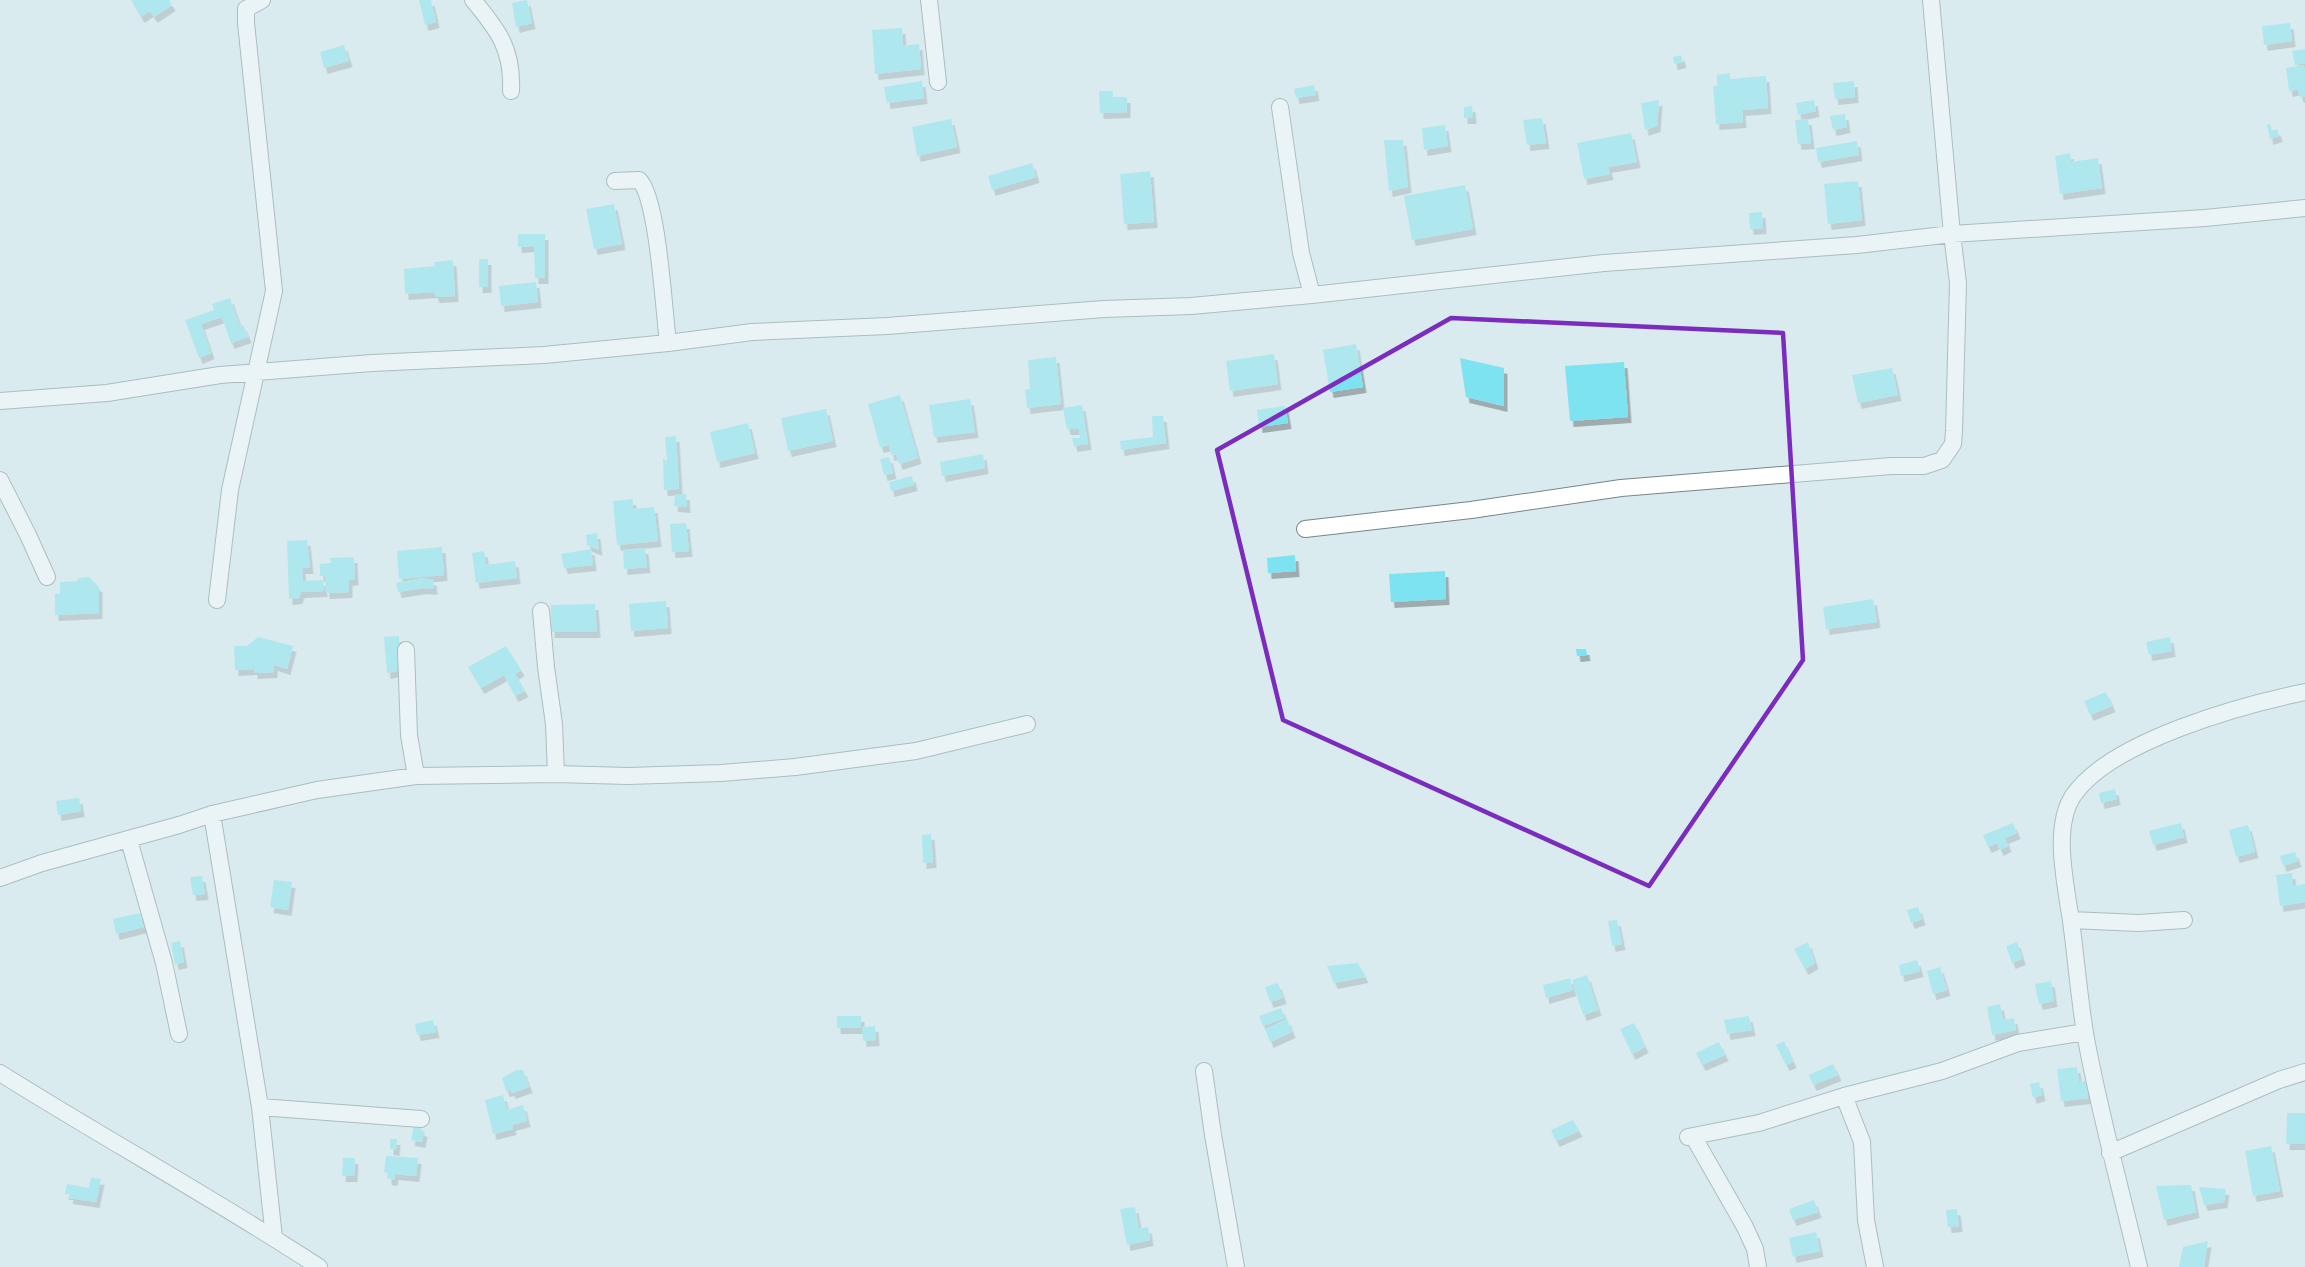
<svg xmlns="http://www.w3.org/2000/svg" width="2305" height="1267" font-family="'Zilla Slab',serif">
	<defs>
		<filter id="shadow"><feDropShadow dx="3.5" dy="6" stdDeviation="0" flood-color="#0004"/></filter>
	</defs>
	<rect width="100%" height="100%" fill="#d9ebee"/>
	<path fill="#7de3f0" filter="url(#shadow)" d="M131,0H169L172,5L154,17L150,11L141,17Z
		M419,0H431L436,22L425,25Z
		M527,0L532,23L516,27L512,3Z
		M2290,23L2292,41L2264,45L2262,26Z
		M902,28L903,46L919,44L921,69L875,74L872,30Z
		M344,45L349,61L324,68L320,52Z
		M2305,49V63L2295,65L2292,51Z
		M1681,55L1683,62L1674,64L1673,57Z
		M2303,65L2305,69V96L2300,97L2298,89L2289,91L2286,68Z
		M1730,73V79L1766,76L1768,108L1742,110L1743,122L1716,124L1713,86H1717V75Z
		M922,81L924,98L887,103L884,87Z
		M1854,81L1855,97L1835,99L1833,83Z
		M1314,85L1316,95L1296,98L1294,89Z
		M1099,91H1113V97H1127V112L1100,113Z
		M1659,100L1657,126L1645,130L1641,103Z
		M1814,100L1816,111L1798,115L1796,103Z
		M1472,106L1473,118H1464V107Z
		M1845,114L1847,127L1833,130L1830,116Z
		M1542,118L1546,143L1527,145L1523,120Z
		M951,119L957,147L917,156L912,127Z
		M1808,119L1811,143L1798,144L1795,120Z
		M2270,124L2272,131L2277,129L2279,136L2270,139L2267,125Z
		M1445,125L1448,146L1424,150L1422,128Z
		M1631,133L1637,162L1608,167L1610,174L1584,179L1577,143Z
		M1384,140H1403L1408,187L1389,191Z
		M1857,141L1859,155L1818,162L1816,148Z
		M2070,153L2071,162L2098,158L2102,188L2060,194L2055,156Z
		M1032,163L1036,177L992,190L988,176Z
		M1150,171L1154,222L1124,224L1120,174Z
		M1858,181L1862,220L1828,224L1824,184Z
		M1465,185L1473,229L1412,240L1404,196Z
		M614,204L622,244L594,249L586,209Z
		M1762,212L1763,228L1750,229L1749,213Z
		M518,234H545V278H535L534,246L518,247Z
		M479,259H488V287H479Z
		M453,260L455,296L436,297L434,292L405,294L404,269L435,266L434,262Z
		M536,282L538,302L501,306L499,286Z
		M230,298L240,327L243,325L248,337L231,343L222,317L201,324L211,353L199,358L185,320L214,310L212,304Z
		M1356,344L1363,387L1330,392L1323,350Z
		M1274,354L1278,384L1230,391L1226,361Z
		M1056,357L1061,404L1027,408L1025,390L1030,389L1028,360Z
		M1460,358L1504,368V406L1466,397Z
		M1624,362L1628,417L1570,421L1565,366Z
		M1892,368L1898,395L1858,403L1852,375Z
		M900,395L918,458L899,464L896,454L891,455L889,445L880,447L868,404Z
		M970,399L975,432L934,437L929,405Z
		M1082,405L1088,444L1074,446L1072,438H1080L1079,429H1067L1063,408Z
		M1285,406L1288,423L1259,427L1257,410Z
		M826,409L833,441L788,451L781,418Z
		M1152,416H1163L1166,443L1121,450L1120,441L1153,437Z
		M748,423L755,453L717,462L710,432Z
		M676,436L679,489L664,490L663,458L667,461L665,437Z
		M983,454L985,468L942,476L940,462Z
		M889,457L893,473L884,475L880,459Z
		M912,476L914,485L891,491L889,482Z
		M686,494L687,507L674,506L675,495Z
		M633,499V509L654,507L658,541L617,545L613,501Z
		M686,523L689,551L672,552L670,524Z
		M597,533L599,550L587,545L586,535Z
		M307,540L310,568H302L303,581L323,580L324,591L301,592L299,598L289,599L287,541Z
		M442,547L444,575L399,579L397,551Z
		M645,548L647,567L624,569L623,550Z
		M591,549L593,565L564,568L561,554Z
		M484,551L486,565L515,561L517,578L476,583L472,553Z
		M1295,555L1296,571L1268,573L1267,558Z
		M354,557L355,579L349,580V592L326,593L325,576H320V564L331,563L330,558Z
		M1445,571L1446,599L1391,602L1389,574Z
		M89,577L99,587V613L55,615V594H60V582L77,581L79,578Z
		M424,578L433,580L434,589L424,588L398,592L396,583Z
		M1873,599L1877,622L1826,629L1823,607Z
		M666,601L668,628L631,631L629,604Z
		M595,604L597,632H551V605Z
		M399,636L401,670L387,673L384,637Z
		M258,637L293,646L287,669L274,665V672L254,673V669L235,670L234,646H247Z
		M2170,637L2172,651L2149,655L2146,642Z
		M506,646L521,670L515,674L525,691L515,696L504,675L481,688L468,667Z
		M1576,649H1586L1587,655L1577,656Z
		M2106,692L2112,706L2090,715L2084,701Z
		M2115,789L2117,799L2101,803L2099,793Z
		M79,798L81,811L58,815L56,801Z
		M2013,823L2017,833L2005,838L2008,846L2000,850L1997,843L1988,847L1983,835Z
		M2181,823L2184,837L2153,845L2149,831Z
		M2248,825L2255,852L2236,857L2229,830Z
		M931,834L933,862L923,863L922,835Z
		M2295,852L2298,861L2283,866L2280,856Z
		M2292,873L2293,886L2305,884V902L2280,906L2276,875Z
		M202,876L205,894L193,895L190,877Z
		M274,880L292,882L288,910L270,907Z
		M1918,907L1922,919L1911,923L1907,910Z
		M140,913L144,927L116,934L113,919Z
		M1617,920L1622,944L1612,946L1608,921Z
		M180,941L184,962L175,964L171,943Z
		M1808,942L1815,963L1805,969L1794,949Z
		M2017,942L2022,959L2012,963L2006,946Z
		M1917,960L1920,971L1901,976L1899,965Z
		M1358,963L1365,977L1334,983L1327,966Z
		M1940,967L1947,990L1933,994L1927,971Z
		M1587,975L1598,1010L1583,1015L1572,980Z
		M1570,978L1573,990L1546,998L1543,985Z
		M2051,981L2054,1001L2039,1004L2035,984Z
		M1278,983L1283,998L1270,1002L1265,987Z
		M2000,1004L2003,1020L2014,1018L2016,1030L1992,1035L1987,1007Z
		M1281,1008L1285,1018L1263,1026L1259,1016Z
		M837,1016H861V1028H837Z
		M1749,1016L1752,1030L1727,1034L1724,1020Z
		M1287,1019L1292,1032L1270,1042L1265,1029Z
		M433,1020L436,1032L417,1035L415,1024Z
		M1634,1023L1645,1047L1632,1054L1620,1029Z
		M875,1026L876,1040L863,1041L862,1027Z
		M1784,1041L1793,1062L1786,1065L1776,1045Z
		M1719,1042L1725,1055L1702,1065L1696,1053Z
		M1833,1064L1838,1075L1813,1085L1809,1075Z
		M2077,1067L2079,1082L2086,1081L2088,1098L2061,1101L2057,1069Z
		M517,1070H523L529,1087L512,1093L511,1090L506,1091L502,1078Z
		M2039,1082L2042,1095L2033,1098L2030,1084Z
		M503,1095L507,1110L523,1105L527,1121L512,1125L513,1129L493,1134L485,1100Z
		M2287,1113H2305V1144H2286Z
		M1573,1120L1579,1131L1556,1141L1551,1130Z
		M414,1125L421,1127V1130L424,1131L422,1142L411,1140Z
		M390,1139H397L396,1150L390,1149Z
		M2271,1146L2280,1191L2253,1196L2245,1151Z
		M386,1156L418,1158L416,1176L395,1174L394,1180L388,1179V1173L384,1172Z
		M343,1158H355L354,1176H342Z
		M91,1178L101,1179L96,1202L69,1198L70,1194H65L67,1184L89,1188Z
		M2191,1185L2196,1212L2164,1220L2156,1186Z
		M2199,1187L2226,1189L2224,1202L2204,1205Z
		M1814,1200L1818,1212L1793,1220L1789,1209Z
		M1135,1207L1139,1229L1148,1227L1150,1240L1127,1245L1120,1209Z
		M1957,1209L1959,1226L1948,1227L1946,1210Z
		M1816,1232L1820,1251L1793,1257L1789,1238Z
		M2208,1241L2204,1267H2179L2183,1247Z"/>
	<g fill="none" stroke-linecap="round" stroke-linejoin="round">
		<defs>
			<path id="minor" d="M473,0C498,30 513,49 511,91
				M929,0L938,82
				M1280,107L1301,253L1312,295
				M615,181L639,180C658,197 664,313 668,343
				M0,401L107,393L220,375L372,363L544,355L668,343L752,332L887,326L1104,309L1191,306L1312,295L1604,263L1857,245L1952,234L2205,218L2305,208
				M0,480L28,535L47,577
				M1305,529L1471,510L1621,488L1891,466H1924L1942,460L1953,444L1954,431L1958,283L1952,234L1931,0
				M217,600L230,490L274,291L246,23V9L262,0
				M541,611L546,667L554,724L556,774
				M406,650L409,735L416,776
				M212,814L260,1107L274,1238
				M129,840L164,963L179,1034
				M0,878L42,863L179,825L212,814L317,790L416,776L556,774L628,776L721,773L795,767L916,751L1027,724
				M2071,920L2139,923L2184,920
				M1204,1071L1213,1135L1236,1267
				M0,1073C105,1139 215,1199 319,1267
				M1844,1096L1942,1071L2018,1043L2085,1032
				M260,1107L421,1119
				M1693,1136L1745,1227L1755,1249L1758,1267
				M1688,1137L1759,1123L1844,1096L1862,1142L1866,1220L1875,1267
				M2110,1153L2279,1080L2305,1072
				M2139,1267C2121,1189 2099,1112 2085,1033C2079,996 2076,958 2071,921C2066,885 2052,828 2073,796C2110,741 2242,705 2305,692"/>
		</defs>
		<use href="#minor" stroke="#768688" stroke-width="18"/>
		<use href="#minor" stroke="#fff" stroke-width="16"/>
	</g>
	<path d="M0 0H2305V1267H0ZM1451,318L1783,333L1803,660L1649,886L1283,720L1217,450Z" fill="#d9ebee" fill-opacity=".55" fill-rule="evenodd"/>
	<path fill="none" stroke="#7b2cbf" stroke-width="4.5" stroke-linejoin="round" d="M1451,318L1783,333L1803,660L1649,886L1283,720L1217,450Z"/>
</svg>
